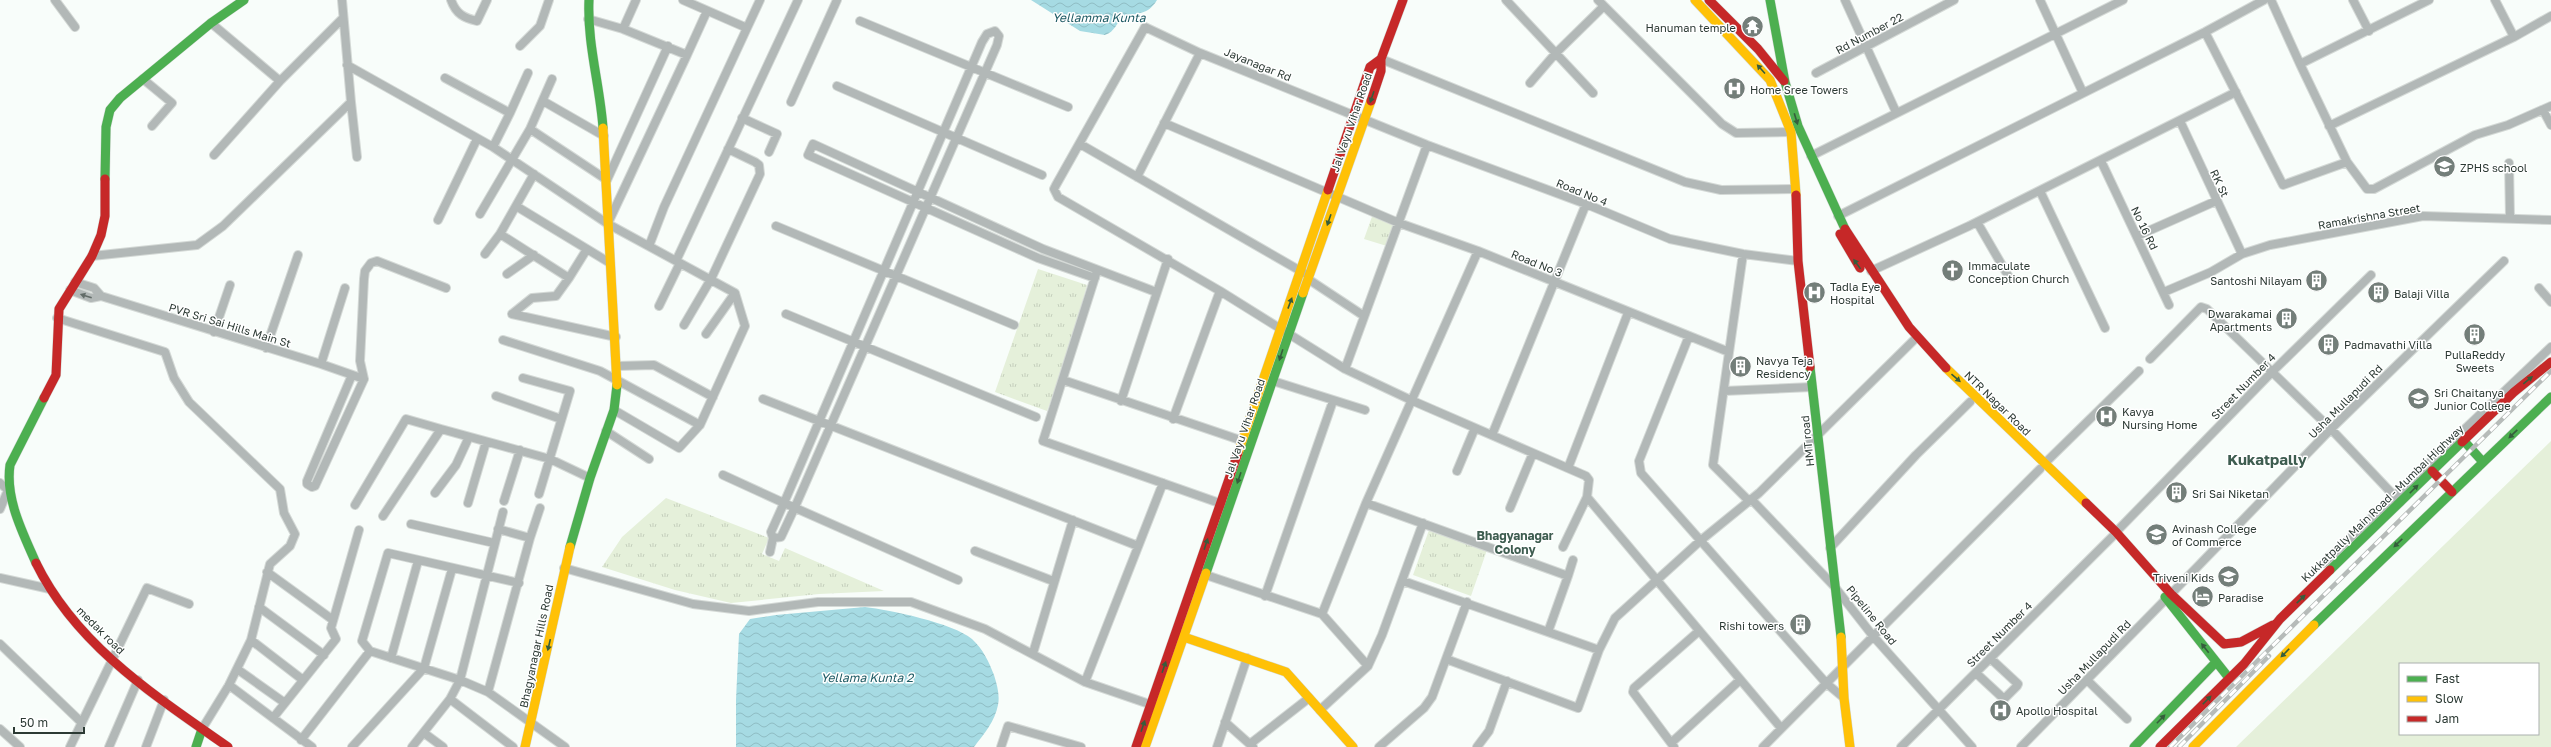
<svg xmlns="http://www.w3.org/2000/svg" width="2551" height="747" font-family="'Golos Text',sans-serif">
	<defs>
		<pattern id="park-tufts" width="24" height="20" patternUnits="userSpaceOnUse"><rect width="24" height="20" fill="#e5f0da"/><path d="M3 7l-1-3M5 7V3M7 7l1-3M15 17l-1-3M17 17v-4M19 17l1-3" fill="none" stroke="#c5cfbc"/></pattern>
		<pattern id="water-waves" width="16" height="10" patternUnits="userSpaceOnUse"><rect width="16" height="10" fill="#a6dbe3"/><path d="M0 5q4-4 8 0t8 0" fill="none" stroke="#8fbdc3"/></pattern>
	</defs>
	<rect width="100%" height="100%" fill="#f8fdfa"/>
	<path fill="#e5f0da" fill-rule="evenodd" d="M2551,441V747H2236ZM2400,664H2538V734H2400Z"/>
	<path fill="url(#park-tufts)" d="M1374,211L1399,223L1390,247L1364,239Z
		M1038,269L1087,285L1067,358L1047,411L995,392Z
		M666,498L769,538L762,554L779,561L785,548L884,591L819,594L731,603L675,590L602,567L622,537Z
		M1429,530L1487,550L1471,596L1413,575Z"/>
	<path fill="url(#water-waves)" d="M1031,0H1157C1147,17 1137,11 1124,18C1116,22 1115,32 1105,35L1080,31Z
		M865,607C890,610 953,623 972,639C983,649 989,662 994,675C997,685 1000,695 998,705C995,721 984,734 974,747H736V700L739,634L750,619L776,615Z"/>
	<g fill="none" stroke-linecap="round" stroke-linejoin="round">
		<defs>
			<path id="street" d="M55,0L75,27
				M451,0C456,14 464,18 477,21L487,0
				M1506,0L1593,93
				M1598,0L1722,124L1736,133L1791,132
				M1845,0L1896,112
				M2040,0L2083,93
				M2271,0L2300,64
				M2353,0L2369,31
				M2495,0L2514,37L2551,16
				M588,19L623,29L687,55L707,11
				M860,21L1068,107
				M211,23L280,81
				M747,28L760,0
				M623,29L636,0
				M2205,32L2283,185L2347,162L2300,64L2429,0
				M520,46L540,26L549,0
				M1381,59L1685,182L1721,190L1794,189
				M347,65L493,147L608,224L735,293L745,326L700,425L679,448L614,410
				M1816,73L1954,0
				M445,78L510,113L528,73
				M143,79L172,103L152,126
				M1530,83L1555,54L1604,6
				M837,86L1042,175
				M543,101L604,136
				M351,102L357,157
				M791,102L837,0
				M2543,110L2551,125
				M742,118L777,134L769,152
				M2180,121L2242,254
				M1164,123L1399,223L1478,251L1729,352
				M2329,126L2514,37
				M530,129L607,180L668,46
				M1080,144L1304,273
				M493,147L510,113
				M214,155L280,81L343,18
				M1811,156L2123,0
				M2101,161L2169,305
				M2347,162L2367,189H2374L2475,135L2508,125L2551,106
				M2509,163L2510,218
				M534,174L500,234L569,278L587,249
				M1137,177L1200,53
				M2040,191L2105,328
				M516,206L610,263
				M480,214L530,129L552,79
				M1838,216L2205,32L2264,0
				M438,220L477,139
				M1977,222L2010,279
				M608,223L687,55
				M776,226L1014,325
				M2137,236L2216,201
				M649,246L664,207L747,28L683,0
				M485,254L500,234
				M1743,254L1713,465L1749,501
				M92,256L197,245L223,226L351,102L342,0
				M676,261L798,0
				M1871,271L1969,226L2236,92
				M507,274L534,255
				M1096,274L1043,441L1225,505
				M1095,278L1038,258L808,155L813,144L1043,249L1156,292
				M1308,279L1364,316
				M2539,288L2551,302
				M70,290L91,298L101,296L94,288L75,282
				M2164,292L2211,272L2242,254L2270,245L2423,216L2551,220
				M101,296L321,364L364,379L315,486L312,487L307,484V481L352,375
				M659,306L680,263
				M512,314L616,337
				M512,314L532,298L556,296L569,278
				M786,314L1036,417
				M57,318L165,352L174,378L189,402L280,489L284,513L295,534L290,546L270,564L251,640L229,685L202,729
				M684,325L711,279L760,174L759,165L755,162L728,149
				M214,332L230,285
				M706,334L735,293
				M1689,336L1639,461L1641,473L1826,683L1844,698
				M503,340L600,371L700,425
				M266,348L298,255
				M2150,359L2201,307L2207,309L2331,429L2400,502
				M321,364L345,288
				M618,366L654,365L713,397
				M1345,369L1427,145
				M523,378L570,391L539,494
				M364,379L360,361L364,279L365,271L371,263L377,261L446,288
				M1063,380L1246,442
				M1273,381L1365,410
				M1724,391L1812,387
				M496,396L561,419
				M763,399L1138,546
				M1121,401L1168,259
				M1173,419L1220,291
				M606,431L649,459
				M1492,435L1586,204
				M2044,464L2139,371
				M1568,468L1628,313
				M1457,471L1475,428
				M723,475L784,503L982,42L987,34L995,31L999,36L997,45L795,507L781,537L773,538
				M0,483L8,490L0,509
				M435,493L456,465L469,437
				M1587,497L1781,728
				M1751,499L1834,586L1873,636L1972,747
				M504,501L520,450
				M468,503L486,442
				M1366,503L1568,576L1548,632
				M355,505L406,419L441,429
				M1510,508L1533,453
				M383,516L441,429L550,459L590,478
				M411,524L494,543
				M498,529L530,538
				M2116,532L2272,372L2371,275
				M1563,547L1587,497L1589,480L1586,476L1413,401L1345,369L1220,291L1058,197L1054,189L1056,185L1145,27L1200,53L1427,145L1586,204L1670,239L1743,254L1798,261
				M1830,548L1916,455L1970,402
				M975,551L1053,581
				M770,552L773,538L771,532L784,503L958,580
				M2324,563L2551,347
				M564,568L693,604L749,611L818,602H911L985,629L1085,682L1155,706
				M267,572L333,620
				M1206,575L1322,614L1368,666
				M1568,576L1573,560
				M0,578L50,589
				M1403,581L1599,650
				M519,583L388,553L362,641L370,651L460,680L488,692L565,747
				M2171,594L2331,429L2504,261
				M1265,596L1333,401
				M259,607L324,655
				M1322,614L1366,503L1478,251
				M251,640L303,680
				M0,644L81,722
				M1033,653L1073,520
				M391,658L418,561
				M1446,659L1578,708L1599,650L1615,618L1700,541L1759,493L1917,337
				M237,669L285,703
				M1976,673L2004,699L2017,686L2018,684L1990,658
				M2087,680L2127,719
				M1085,682L1163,483
				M229,685L312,747
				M488,692L530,538L540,508
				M450,699L460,680L503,512
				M1320,710L1368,666L1382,635L1423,523
				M273,718L336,639L331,628L359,530
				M1225,722L1253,747
				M0,729L20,747
				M424,733L443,747
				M301,740L370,651
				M1671,743L1740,680
				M1250,744L1309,698
				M70,747L147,588L189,604
				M109,747L138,680
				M146,747L164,700
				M352,747L424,668L452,569
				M412,747L450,699L513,747
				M1001,747L1008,726L1081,747
				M1217,747L1247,658
				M1379,747L1424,708L1432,697L1467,602
				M1477,747L1489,731L1507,681
				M1674,747L1633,692L1634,688L1699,631
				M1763,747L2040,469
				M1901,747L2112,537
				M2021,747L2166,599"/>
			<path id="fast" d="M589,0C587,44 600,85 603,128
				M1770,0L1785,82L1798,126L1845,229
				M105,179L106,127L110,110L120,98L211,23L244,0
				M1810,367L1841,637
				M2464,441L2483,462
				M570,547L590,478L614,410L617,385
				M36,563C23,533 5,499 10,465L44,398
				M2330,570L2462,442
				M1206,573L1303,293
				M2165,597L2229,678
				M2314,625L2551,397
				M196,747L202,729
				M2134,747L2216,662"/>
			<path id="slow" d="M1695,0L1770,80L1791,132L1796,195
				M603,128L617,385
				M1303,293L1371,101
				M1946,368L2086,503
				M1238,453L1328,190
				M1178,635L1286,672L1353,747
				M1841,637L1844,698L1850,747
				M525,747L570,547
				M1145,747L1206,573
				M2193,747L2314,625"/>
			<path id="jam" d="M1709,0L1758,49L1784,81
				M1371,101L1381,71V59L1403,0
				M1328,190L1370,67L1381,59
				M1796,195L1798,261L1810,367
				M1845,229L1909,327L1946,368
				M1840,234L1860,268
				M44,398L56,375L59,309L92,256L101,235L105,216V179
				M2462,442L2514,392L2551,362
				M2432,471L2452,492
				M2086,503L2116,532L2171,594L2224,644L2241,642L2273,625
				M36,563C76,645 155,696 228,747
				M1136,747L1238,453
				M2160,747L2244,664L2280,619L2330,570"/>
		</defs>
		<use href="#street" stroke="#d4d9d6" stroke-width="10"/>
		<use href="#fast" stroke="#d4d9d6" stroke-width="10"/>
		<use href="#slow" stroke="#d4d9d6" stroke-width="10"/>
		<use href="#jam" stroke="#d4d9d6" stroke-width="10"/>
		<use href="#street" stroke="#b2b8b7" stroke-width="8"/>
		<use href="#fast" stroke="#4caf50" stroke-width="9"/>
		<use href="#slow" stroke="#ffc107" stroke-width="9"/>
		<use href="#jam" stroke="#c62828" stroke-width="9"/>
		<defs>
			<path id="rail" d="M2170,747L2551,371
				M2179,747L2269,656"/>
		</defs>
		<use href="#rail" stroke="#b6bbb9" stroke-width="4.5"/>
		<use href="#rail" stroke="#fff" stroke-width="3" stroke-dasharray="9" stroke-linecap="butt"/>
	</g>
	<defs><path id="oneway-solid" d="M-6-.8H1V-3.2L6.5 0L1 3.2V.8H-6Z"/></defs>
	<g fill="#365d3c">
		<use href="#oneway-solid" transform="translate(1761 69) rotate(-132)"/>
		<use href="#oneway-solid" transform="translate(1372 97) rotate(109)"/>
		<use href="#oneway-solid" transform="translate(1796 119) rotate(73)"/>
		<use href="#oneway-solid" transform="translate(1329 220) rotate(109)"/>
		<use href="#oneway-solid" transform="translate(1857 264) rotate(-126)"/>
		<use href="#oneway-solid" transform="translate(1290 303) rotate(-70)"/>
		<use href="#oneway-solid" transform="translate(1281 355) rotate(108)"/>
		<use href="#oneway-solid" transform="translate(1956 378) rotate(41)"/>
		<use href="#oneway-solid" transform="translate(2528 380) rotate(-39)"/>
		<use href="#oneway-solid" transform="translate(2513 434) rotate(136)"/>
		<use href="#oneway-solid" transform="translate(1239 478) rotate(109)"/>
		<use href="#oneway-solid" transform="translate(2414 489) rotate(-45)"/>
		<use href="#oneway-solid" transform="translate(2398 543) rotate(136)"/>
		<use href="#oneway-solid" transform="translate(1206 544) rotate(-72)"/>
		<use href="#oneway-solid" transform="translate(2301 599) rotate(-44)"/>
		<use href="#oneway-solid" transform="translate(549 645) rotate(103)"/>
		<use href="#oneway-solid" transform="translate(2205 648) rotate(-128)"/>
		<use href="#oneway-solid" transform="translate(2285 653) rotate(135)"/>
		<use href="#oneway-solid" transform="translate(1164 667) rotate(-71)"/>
		<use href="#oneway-solid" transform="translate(2207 700) rotate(-45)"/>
		<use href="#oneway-solid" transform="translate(2161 719) rotate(-46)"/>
		<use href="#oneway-solid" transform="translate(1143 726) rotate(-71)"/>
	</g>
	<use fill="#626c68" href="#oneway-solid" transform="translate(86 296) rotate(-162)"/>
	<defs>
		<symbol id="temple-disc" viewBox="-11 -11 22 22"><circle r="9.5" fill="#737e79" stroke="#fff"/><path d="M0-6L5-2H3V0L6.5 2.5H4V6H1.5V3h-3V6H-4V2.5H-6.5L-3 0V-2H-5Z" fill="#fff"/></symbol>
		<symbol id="hospital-disc" viewBox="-11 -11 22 22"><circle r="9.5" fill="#737e79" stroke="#fff"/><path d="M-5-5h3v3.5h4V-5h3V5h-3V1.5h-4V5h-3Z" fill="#fff"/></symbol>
		<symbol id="school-disc" viewBox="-11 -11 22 22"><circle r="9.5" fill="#737e79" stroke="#fff"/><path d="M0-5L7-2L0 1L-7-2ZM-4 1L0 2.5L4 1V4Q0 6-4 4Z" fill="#fff"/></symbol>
		<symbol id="church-disc" viewBox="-11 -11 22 22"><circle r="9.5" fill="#737e79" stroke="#fff"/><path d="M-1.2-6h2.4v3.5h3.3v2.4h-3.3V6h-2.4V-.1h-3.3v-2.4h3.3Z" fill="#fff"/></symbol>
		<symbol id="building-disc" viewBox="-11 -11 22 22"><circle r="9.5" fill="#737e79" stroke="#fff"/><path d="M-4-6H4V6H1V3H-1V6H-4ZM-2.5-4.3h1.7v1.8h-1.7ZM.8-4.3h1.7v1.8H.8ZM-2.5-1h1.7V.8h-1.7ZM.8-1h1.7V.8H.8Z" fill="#fff"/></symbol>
		<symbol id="university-disc" viewBox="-11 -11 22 22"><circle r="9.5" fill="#737e79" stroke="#fff"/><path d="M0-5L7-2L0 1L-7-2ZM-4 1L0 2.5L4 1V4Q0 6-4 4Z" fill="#fff"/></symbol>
		<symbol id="hotel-disc" viewBox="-11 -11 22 22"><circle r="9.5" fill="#737e79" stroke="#fff"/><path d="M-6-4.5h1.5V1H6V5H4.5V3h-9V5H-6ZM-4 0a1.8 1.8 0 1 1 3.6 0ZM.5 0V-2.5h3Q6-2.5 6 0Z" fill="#fff"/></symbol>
	</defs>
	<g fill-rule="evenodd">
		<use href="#temple-disc" x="1740" y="14" width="25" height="25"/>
		<use href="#hospital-disc" x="1722" y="76" width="25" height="25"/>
		<use href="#school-disc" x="2432" y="154" width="25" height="25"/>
		<use href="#church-disc" x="1940" y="258" width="25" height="25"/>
		<use href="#building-disc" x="2304" y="268" width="25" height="25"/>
		<use href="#hospital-disc" x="1802" y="280" width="25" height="25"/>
		<use href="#building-disc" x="2366" y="280" width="25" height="25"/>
		<use href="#building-disc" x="2274" y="306" width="25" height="25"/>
		<use href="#building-disc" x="2462" y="322" width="25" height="25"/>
		<use href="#building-disc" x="2316" y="332" width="25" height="25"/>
		<use href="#building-disc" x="1728" y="354" width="25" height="25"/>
		<use href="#university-disc" x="2406" y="386" width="25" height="25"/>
		<use href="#hospital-disc" x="2094" y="404" width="25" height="25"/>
		<use href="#building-disc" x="2164" y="480" width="25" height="25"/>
		<use href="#university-disc" x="2144" y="522" width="25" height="25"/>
		<use href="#school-disc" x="2216" y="564" width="25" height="25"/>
		<use href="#hotel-disc" x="2190" y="584" width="25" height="25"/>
		<use href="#building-disc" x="1788" y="612" width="25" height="25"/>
		<use href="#hospital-disc" x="1988" y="698" width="25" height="25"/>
	</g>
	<g text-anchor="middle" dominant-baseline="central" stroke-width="3" stroke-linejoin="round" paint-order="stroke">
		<g font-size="11" fill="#2c3a34" stroke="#fff" text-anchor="start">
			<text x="1736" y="27" text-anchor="end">Hanuman temple</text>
			<text x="1750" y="89">Home Sree Towers</text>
			<text x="2460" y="167">ZPHS school</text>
			<text x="1968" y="265">Immaculate<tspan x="1968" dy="13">Conception Church</tspan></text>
			<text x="2302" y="280" text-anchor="end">Santoshi Nilayam</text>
			<text x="1830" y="286">Tadla Eye<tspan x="1830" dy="13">Hospital</tspan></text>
			<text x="2394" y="293">Balaji Villa</text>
			<text x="2272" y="313" text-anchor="end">Dwarakamai<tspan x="2272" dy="13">Apartments</tspan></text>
			<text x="2344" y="344">Padmavathi Villa</text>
			<text x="2475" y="354" text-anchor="middle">PullaReddy<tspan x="2475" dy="13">Sweets</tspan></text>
			<text x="1756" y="360">Navya Teja<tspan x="1756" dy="13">Residency</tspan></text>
			<text x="2434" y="392">Sri Chaitanya<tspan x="2434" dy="13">Junior College</tspan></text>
			<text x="2122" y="411">Kavya<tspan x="2122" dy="13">Nursing Home</tspan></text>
			<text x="2192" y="493">Sri Sai Niketan</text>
			<text x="2172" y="528">Avinash College<tspan x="2172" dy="13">of Commerce</tspan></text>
			<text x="2214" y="577" text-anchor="end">Triveni Kids</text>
			<text x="2218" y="597">Paradise</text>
			<text x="1784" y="625" text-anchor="end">Rishi towers</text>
			<text x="2016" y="710">Apollo Hospital</text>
		</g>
		<g font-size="11" fill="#2c3a34" stroke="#fff">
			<text transform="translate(1869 33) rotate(-28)">Rd Number 22</text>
			<text transform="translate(1258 64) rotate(22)">Jayanagar Rd</text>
			<text transform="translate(1351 122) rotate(-71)">Jal Vayu Vihar Road</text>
			<text transform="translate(2220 183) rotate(65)">RK St</text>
			<text transform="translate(1582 192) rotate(22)">Road No 4</text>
			<text transform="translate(2369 216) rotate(-10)">Ramakrishna Street</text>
			<text transform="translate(2145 228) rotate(64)">No 16 Rd</text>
			<text transform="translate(1537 263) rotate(22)">Road No 3</text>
			<text transform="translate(230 325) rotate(17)">PVR Sri Sai Hills Main St</text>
			<text transform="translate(2243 386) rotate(-46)">Street Number 4</text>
			<text transform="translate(2345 401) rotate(-45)">Usha Mullapudi Rd</text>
			<text transform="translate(1998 403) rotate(44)">NTR Nagar Road</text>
			<text transform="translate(1244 428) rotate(-71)">Jal Vayu Vihar Road</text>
			<text transform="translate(1807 441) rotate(-96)">HMT road</text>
			<text transform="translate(2382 503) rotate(-44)">Kukkatpally Main Road - Mumbai Highway</text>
			<text transform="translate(1872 615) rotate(51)">Pipeline Road</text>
			<text transform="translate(101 630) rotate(45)">medak road</text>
			<text transform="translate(1999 634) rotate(-45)">Street Number 4</text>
			<text transform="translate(536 646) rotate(-78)">Bhagyanagar Hills Road</text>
			<text transform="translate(2094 657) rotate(-46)">Usha Mullapudi Rd</text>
		</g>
		<g font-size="12" font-style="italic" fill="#1e5b64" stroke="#fff">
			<text x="1099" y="17">Yellamma Kunta</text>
			<text x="867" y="677">Yellama Kunta 2</text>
		</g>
		<g font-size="12" font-weight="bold" fill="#3e5d50" stroke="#fff">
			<text x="1515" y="535">Bhagyanagar<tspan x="1515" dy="14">Colony</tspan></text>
		</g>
		<g font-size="15" font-weight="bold" fill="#3e5d50" stroke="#fff">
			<text x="2267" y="459">Kukatpally</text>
		</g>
	</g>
	<rect x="2399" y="663" width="140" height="72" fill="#ffffff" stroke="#abb0ae"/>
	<rect x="2407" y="676" width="20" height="6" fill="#4caf50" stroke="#abb0ae"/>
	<text x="2435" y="683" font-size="12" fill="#2c3a34">Fast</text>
	<rect x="2407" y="696" width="20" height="6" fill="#ffc107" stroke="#abb0ae"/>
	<text x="2435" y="703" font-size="12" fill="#2c3a34">Slow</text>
	<rect x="2407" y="716" width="20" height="6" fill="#c62828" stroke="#abb0ae"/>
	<text x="2435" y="723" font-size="12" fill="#2c3a34">Jam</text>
	<path d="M14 727v6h70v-6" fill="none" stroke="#2c3a34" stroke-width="2"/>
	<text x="20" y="727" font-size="12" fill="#2c3a34" stroke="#ffffff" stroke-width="3" paint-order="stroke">50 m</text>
</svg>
